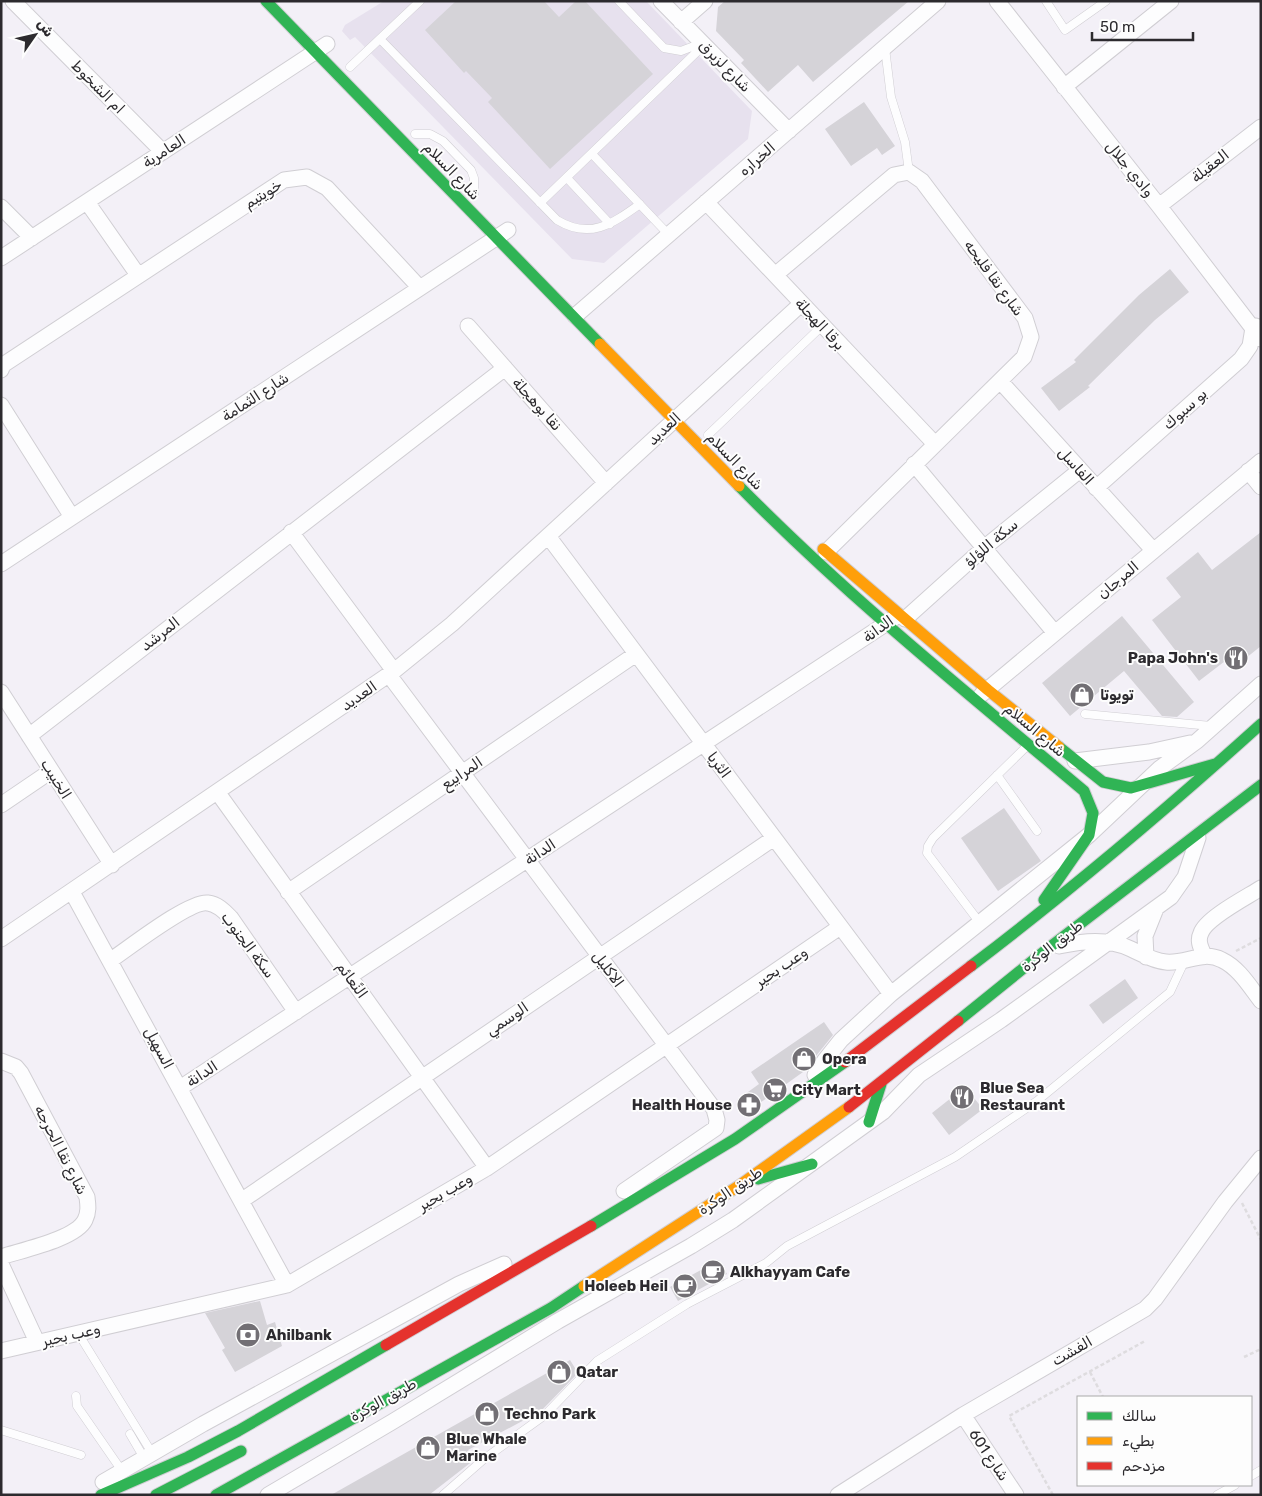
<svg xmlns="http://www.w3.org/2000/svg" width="1262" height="1496" font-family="Rubik,'Noto Sans Arabic',sans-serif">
	<rect width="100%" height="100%" fill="#f3f0f7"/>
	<path fill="#e7e1ee" d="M384,1H646L752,111L748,139L604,263L572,259L355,37L350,40L342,31L345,25Z"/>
	<path fill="#d5d3d8" d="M456,1H544L559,17L576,1H585L653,74L550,169L488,102L492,98L466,71L464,73L425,30Z
		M725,1H909L813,82L798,65L768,92L741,63L744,60L716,31L718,7Z
		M864,102L895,146L882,155L877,148L851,166L825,129Z
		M1170,269L1189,292L1155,320L1088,386L1090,387L1059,411L1041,388L1076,362L1074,360L1139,295Z
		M1261,532V646L1236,666L1229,658L1199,681L1152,620L1181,597L1166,578L1198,552L1212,570Z
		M1122,616L1194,702L1177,717L1162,716L1124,671L1070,716L1042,683Z
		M1004,808L1041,861L998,891L961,838Z
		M1125,979L1138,998L1103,1024L1089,1005Z
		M824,1022L833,1035L816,1056L799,1068L803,1072L746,1113L737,1100L759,1084L751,1072Z
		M965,1087L983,1109L949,1135L932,1113Z
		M719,1260L727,1274L678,1301L670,1287Z
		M260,1301L267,1325L275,1322L282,1346L235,1372L222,1350L225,1348L205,1313Z
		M570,1360L578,1373L541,1411L468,1450L474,1460L429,1495H331Z"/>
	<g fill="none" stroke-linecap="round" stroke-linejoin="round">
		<defs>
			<path id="lane" d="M619,1L664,48L681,51L702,43
				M1046,1L1065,30L1106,1
				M380,39L557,220C590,240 612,224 640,204
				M885,48L891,97L905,142L909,172
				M350,67L420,1
				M415,134H430L443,141L471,170L474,178V194
				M592,154L669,235
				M567,178L610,224
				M540,203L704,45
				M708,435L822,326
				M1085,714L1211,726
				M997,775L1037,831
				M980,923L927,853L928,846L933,838L1027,746
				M78,1333L152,1453
				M76,1396L77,1406L122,1471
				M1,1430L81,1455
				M130,1434L144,1458
				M1251,1476L1261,1470
				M443,1495L484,1459L545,1415L597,1361L687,1304L766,1263L787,1246L955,1157L1037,1101L1170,992L1185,960
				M1217,1495L1235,1485"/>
			<path id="street" d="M13,1L163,152
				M661,1L789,131
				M997,1L1159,206L1261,339
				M681,22L705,1
				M1064,87L1171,1
				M87,202L138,275
				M706,202L935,444
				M1159,206L1261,127
				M1,207L32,238
				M1,258L327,44
				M775,275L894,175L909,172L922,181L1025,318L1031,337L1024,357L826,552
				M575,316L938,1
				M468,326L606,483
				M1,370L3,365L284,180L307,177L327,188L420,288
				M1000,381L1153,550
				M1,405L72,517
				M914,464L1055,633
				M1248,471L1261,487
				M1096,488L1241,359L1250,346L1253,328L1256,326
				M291,532L394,671
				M548,536L891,994
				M1,564L508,230
				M905,619L985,547L1080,470
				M389,675L714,1109L717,1120L716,1128L624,1191
				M1,692L112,865
				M982,694L1261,461
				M29,736L505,368
				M1075,761L1149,752L1190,743
				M218,793L487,1168
				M1,805L51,771
				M72,892L287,1285
				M288,892L636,654
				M1,939L394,671L452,624L801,304
				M1059,946C1083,941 1108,938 1131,949C1142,954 1153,961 1166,962C1186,964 1203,950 1222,960C1239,968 1250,987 1261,1001
				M1204,955C1201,948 1197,941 1201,933C1206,918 1247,897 1261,888
				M1146,957L1145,936L1155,911
				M111,960C129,948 190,900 208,903C218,904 225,912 231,918L296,1012
				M1,1061L16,1067L21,1073L87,1197C88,1205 89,1212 85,1220C76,1239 22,1250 1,1257
				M815,1075L825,1060L841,1040L891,994L1089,835L1160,768L1197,741L1261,684
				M180,1088L893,619
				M241,1201L774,838
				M1,1264L37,1342
				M1,1351L287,1285L487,1168L840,927
				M963,1415L1016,1495
				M103,1482L203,1424L459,1284L504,1264
				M268,1495L392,1422L558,1321L691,1246L733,1220L883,1112L919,1075L1001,1020L1171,897L1185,877L1198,838
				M838,1495L963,1415L1145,1309L1155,1299L1225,1202L1261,1158"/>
			<path id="fast" d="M266,1L600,344
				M739,486C847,596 966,692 1084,791L1093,813L1089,835L1044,900
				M1059,747L1103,782L1131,788L1215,764
				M971,966C1071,890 1168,808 1261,724
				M958,1021L1046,950L1261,785
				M869,1122L881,1084
				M758,1179L812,1164
				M591,1226L735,1139L845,1062
				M101,1495L188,1457L238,1431L386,1345
				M156,1495L241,1451
				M216,1495L551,1308L584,1286"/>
			<path id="slow" d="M600,344L739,486
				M823,549L988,690L1059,747
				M584,1286L740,1185L849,1107"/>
			<path id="jam" d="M845,1062L971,966
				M849,1107L958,1021
				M386,1345L591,1226"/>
		</defs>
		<use href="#lane" stroke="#d0ced3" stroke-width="9"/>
		<use href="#street" stroke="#d0ced3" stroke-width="17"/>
		<use href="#fast" stroke="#d0ced3" stroke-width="13"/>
		<use href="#slow" stroke="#d0ced3" stroke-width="13"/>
		<use href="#jam" stroke="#d0ced3" stroke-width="13"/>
		<path stroke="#dedcdf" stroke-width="2.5" stroke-dasharray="4 2.5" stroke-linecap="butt" d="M1236,951L1261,938
			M1242,1203L1261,1240
			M1244,1357L1261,1349
			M1090,1372L1103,1397
			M1053,1495L1009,1416L1145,1341"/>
		<use href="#lane" stroke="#fdfdfe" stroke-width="8"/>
		<use href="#street" stroke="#fdfdfe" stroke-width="15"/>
		<use href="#fast" stroke="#30b455" stroke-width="11"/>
		<use href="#slow" stroke="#ff9f0a" stroke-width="11"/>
		<use href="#jam" stroke="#e5322d" stroke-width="11"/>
	</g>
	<defs>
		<symbol id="restaurant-disc" viewBox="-11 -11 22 22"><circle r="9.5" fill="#726f74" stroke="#fdfdfd"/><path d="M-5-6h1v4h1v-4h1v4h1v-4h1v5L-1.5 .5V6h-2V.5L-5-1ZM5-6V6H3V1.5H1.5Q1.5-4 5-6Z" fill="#fff"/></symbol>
		<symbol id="shop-disc" viewBox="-11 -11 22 22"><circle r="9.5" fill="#726f74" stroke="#fdfdfd"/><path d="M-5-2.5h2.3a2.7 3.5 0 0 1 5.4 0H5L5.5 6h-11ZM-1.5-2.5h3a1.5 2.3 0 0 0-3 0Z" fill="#fff"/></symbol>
		<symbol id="supermarket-disc" viewBox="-11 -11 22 22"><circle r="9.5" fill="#726f74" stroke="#fdfdfd"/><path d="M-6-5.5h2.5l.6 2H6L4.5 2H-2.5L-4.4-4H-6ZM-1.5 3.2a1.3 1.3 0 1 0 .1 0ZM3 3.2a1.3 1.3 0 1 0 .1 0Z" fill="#fff"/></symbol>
		<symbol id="pharmacy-disc" viewBox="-11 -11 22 22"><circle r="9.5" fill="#726f74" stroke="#fdfdfd"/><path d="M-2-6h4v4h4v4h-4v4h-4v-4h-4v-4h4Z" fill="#fff"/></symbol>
		<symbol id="cafe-disc" viewBox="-11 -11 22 22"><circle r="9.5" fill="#726f74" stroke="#fdfdfd"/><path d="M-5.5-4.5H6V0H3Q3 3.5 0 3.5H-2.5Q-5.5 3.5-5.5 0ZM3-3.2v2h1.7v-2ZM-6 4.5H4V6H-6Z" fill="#fff"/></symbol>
		<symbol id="bank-disc" viewBox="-11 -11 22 22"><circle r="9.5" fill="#726f74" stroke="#fdfdfd"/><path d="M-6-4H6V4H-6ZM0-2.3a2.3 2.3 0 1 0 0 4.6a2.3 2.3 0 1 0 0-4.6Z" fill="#fff"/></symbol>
	</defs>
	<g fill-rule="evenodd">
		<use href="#restaurant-disc" x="1222" y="644" width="28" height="28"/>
		<use href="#shop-disc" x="1068" y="681" width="28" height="28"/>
		<use href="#shop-disc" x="790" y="1045" width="28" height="28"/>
		<use href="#supermarket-disc" x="761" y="1076" width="28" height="28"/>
		<use href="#restaurant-disc" x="948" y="1083" width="28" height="28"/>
		<use href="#pharmacy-disc" x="735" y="1091" width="28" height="28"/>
		<use href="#cafe-disc" x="699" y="1258" width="28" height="28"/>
		<use href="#cafe-disc" x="671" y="1272" width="28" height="28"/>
		<use href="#bank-disc" x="234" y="1321" width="28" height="28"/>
		<use href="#shop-disc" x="545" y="1358" width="28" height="28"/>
		<use href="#shop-disc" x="473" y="1400" width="28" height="28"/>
		<use href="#shop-disc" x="414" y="1434" width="28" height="28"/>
	</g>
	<g text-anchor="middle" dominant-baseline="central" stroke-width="4" stroke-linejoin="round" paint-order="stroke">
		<g font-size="15" fill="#2c2a2e" stroke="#fdfdfd">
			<text transform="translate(725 66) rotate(45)">شارع لزيرق</text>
			<text transform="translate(98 87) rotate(45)">ام الشخوط</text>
			<text transform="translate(164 151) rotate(-33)">العامرية</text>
			<text transform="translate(757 159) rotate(-41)">الخراره</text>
			<text transform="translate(1210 166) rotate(-38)">العقيلة</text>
			<text transform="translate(1130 169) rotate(51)">وادي جلال</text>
			<text transform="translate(452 171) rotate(46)">شارع السلام</text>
			<text transform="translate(263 194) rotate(-32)">خويتيم</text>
			<text transform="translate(994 278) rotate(54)">شارع نقا فليحه</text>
			<text transform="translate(820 324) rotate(47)">برقا الهجلة</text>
			<text transform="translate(255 397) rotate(-33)">شارع الثمامة</text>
			<text transform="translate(537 404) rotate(48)">نقا بوهجلة</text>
			<text transform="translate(1185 409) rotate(-42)">بو سبوك</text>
			<text transform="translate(664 429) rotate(-43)">العديد</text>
			<text transform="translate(735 461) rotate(46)">شارع السلام</text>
			<text transform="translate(1076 466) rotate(48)">الفاسل</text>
			<text transform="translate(991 543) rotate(-40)">سكة اللؤلؤ</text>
			<text transform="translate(1118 580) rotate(-40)">المرجان</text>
			<text transform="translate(878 629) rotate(-36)">الدانة</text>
			<text transform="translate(160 634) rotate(-38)">المرشد</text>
			<text transform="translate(359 696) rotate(-35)">العديد</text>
			<text transform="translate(1035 730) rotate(40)">شارع السلام</text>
			<text transform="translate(719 765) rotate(53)">الثريا</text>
			<text transform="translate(462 773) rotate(-34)">المرابيع</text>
			<text transform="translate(56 779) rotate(58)">الخبيب</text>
			<text transform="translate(540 852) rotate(-33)">الدانة</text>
			<text transform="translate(248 945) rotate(53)">سكة الجنوب</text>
			<text transform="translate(1052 946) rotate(-38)">طريق الوكرة</text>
			<text transform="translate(781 967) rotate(-34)">وعب بحير</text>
			<text transform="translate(608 969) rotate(53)">الاكليل</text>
			<text transform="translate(352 980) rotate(54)">النًعائم</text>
			<text transform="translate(507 1019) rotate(-34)">الوسمي</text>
			<text transform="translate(159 1048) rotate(62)">السهيل</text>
			<text transform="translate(202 1074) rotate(-33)">الدانة</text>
			<text transform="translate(61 1150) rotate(63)">شارع نقا الحرجه</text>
			<text transform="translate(730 1191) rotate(-34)">طريق الوكرة</text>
			<text transform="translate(445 1192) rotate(-30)">وعب بحير</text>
			<text transform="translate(71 1335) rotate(-13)">وعب بحير</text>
			<text transform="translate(1072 1351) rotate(-30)">الفشت</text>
			<text transform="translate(383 1400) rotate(-29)">طريق الوكرة</text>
			<text transform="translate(989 1455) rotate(56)">شارع 601</text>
		</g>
		<g font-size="15" font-weight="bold" fill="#2c2a2e" stroke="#fdfdfd" text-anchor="start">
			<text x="1218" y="658" text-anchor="end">Papa John's</text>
			<text x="1100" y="695">تويوتا</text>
			<text x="822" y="1059">Opera</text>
			<text x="980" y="1088">Blue Sea<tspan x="980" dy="17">Restaurant</tspan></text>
			<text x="792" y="1090">City Mart</text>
			<text x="732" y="1105" text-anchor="end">Health House</text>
			<text x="730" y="1272">Alkhayyam Cafe</text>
			<text x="668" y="1286" text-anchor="end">Holeeb Heil</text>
			<text x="266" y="1335">Ahilbank</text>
			<text x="576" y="1372">Qatar</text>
			<text x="504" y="1414">Techno Park</text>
			<text x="446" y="1439">Blue Whale<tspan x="446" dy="17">Marine</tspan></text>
		</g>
	</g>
	<rect width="1262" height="1496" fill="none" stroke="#2c2a2e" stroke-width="5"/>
	<rect x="1077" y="1396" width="175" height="90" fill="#fdfdfd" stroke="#a9a9aa"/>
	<rect x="1087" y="1412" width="25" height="8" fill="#30b455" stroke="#a9a9aa"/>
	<text x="1122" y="1421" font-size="15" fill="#2c2a2e">سالك</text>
	<rect x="1087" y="1437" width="25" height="8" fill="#ff9f0a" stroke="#a9a9aa"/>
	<text x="1122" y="1446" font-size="15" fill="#2c2a2e">بطيء</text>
	<rect x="1087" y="1462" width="25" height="8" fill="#e5322d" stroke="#a9a9aa"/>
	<text x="1122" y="1471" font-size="15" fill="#2c2a2e">مزدحم</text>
	<g transform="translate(35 35) rotate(56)" stroke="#fdfdfd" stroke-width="4" paint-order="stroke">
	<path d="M0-4L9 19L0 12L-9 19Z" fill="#2c2a2e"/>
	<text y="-8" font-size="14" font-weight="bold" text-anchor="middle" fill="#2c2a2e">ش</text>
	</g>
	<path d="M1092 32v8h101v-8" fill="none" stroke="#2c2a2e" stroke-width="2.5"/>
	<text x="1100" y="32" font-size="15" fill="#2c2a2e" stroke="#fdfdfd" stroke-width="4" paint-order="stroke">50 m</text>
</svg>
